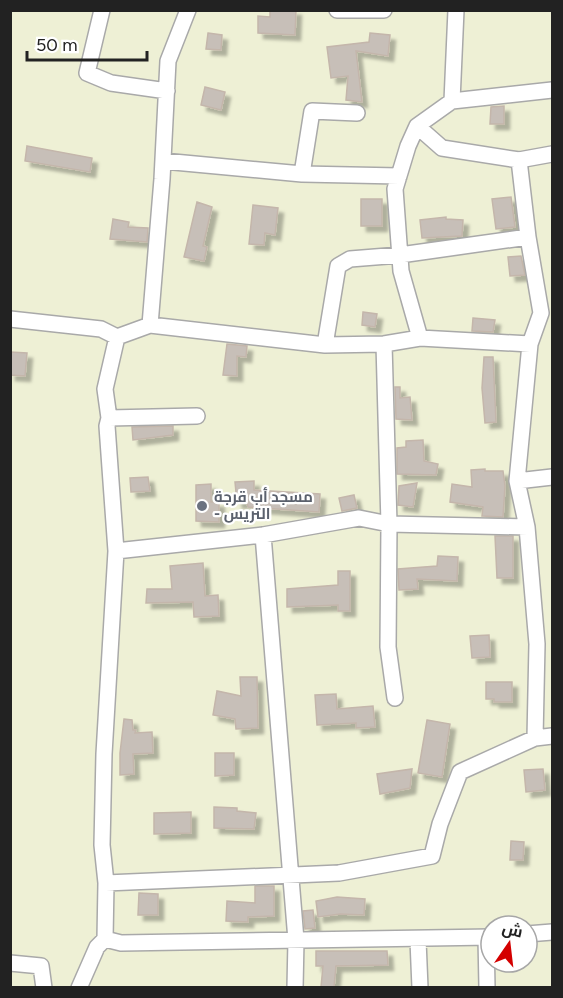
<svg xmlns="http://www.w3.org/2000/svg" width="563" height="998" font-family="Figtree,Cairo,sans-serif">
	<defs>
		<filter id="shadow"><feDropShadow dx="5.5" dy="5.5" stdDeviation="1.5" flood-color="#0004"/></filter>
	</defs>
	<rect width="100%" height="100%" fill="#f2efe9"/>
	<path fill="#eef0d5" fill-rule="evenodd" d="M10,11H552V987H11ZM491,926H527V962H491Z"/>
	<path fill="#c7bfb8" stroke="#c4b6ab" stroke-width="1.5" filter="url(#shadow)" d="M270,10H296L295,35L258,33V16L270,17Z
		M208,33L222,35L221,50L206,49Z
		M370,33L390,35L388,56L356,51L362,102L346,100L348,76L331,78L327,47L369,42Z
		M205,87L225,92L221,110L201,105Z
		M504,106V124H490L491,107Z
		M27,146L92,158L90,172L25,161Z
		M511,197L515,227L496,229L492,199Z
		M361,199H382V226H361Z
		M197,202L212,207L203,246L207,247L204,261L184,257Z
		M253,205L278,208L275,235L265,233L264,245L249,244Z
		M446,217V219L463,220L462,236L422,238L420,220Z
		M113,219L129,222L128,227L148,228L147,242L110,239Z
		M521,256L525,275L510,276L508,257Z
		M363,312L377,314L375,327L362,325Z
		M473,318L495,320L493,332L472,331Z
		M227,344L247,346L246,357L237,356V376L223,375Z
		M10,352L27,353L25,376L10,375Z
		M484,357H493L496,422L485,423L482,388Z
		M395,387H400V398L410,397L412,420L396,419Z
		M173,426V435L133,440L132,427Z
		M423,440L424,461L438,464L436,475L397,474V448L406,447V441Z
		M485,469V471H503L505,486L503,517L482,516L483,507L450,502L452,484L472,487L471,470Z
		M148,477L150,491L131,492L130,478Z
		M254,481V490L320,494L319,512L248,507L247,502L237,503L235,482Z
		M417,483L413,507L398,505L399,486Z
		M211,484V502H219V522L196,521V485Z
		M354,495L357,508L342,511L339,498Z
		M495,536H513V578H497Z
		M438,556L458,557L457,581L417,579L418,589L399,590L398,569L437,566Z
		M203,563L205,596L218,595L219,616L194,617L193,602L146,603L147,589H172L170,566Z
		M338,571H350V611H338V605L287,607V589L338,585Z
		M489,635L490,657L472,658L470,636Z
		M240,677H257L258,728L236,729L235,719L213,715L217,691L241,696Z
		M486,682H512V702H494V699H486Z
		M336,694L337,709L373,706L375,727L356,728V723L317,725L315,695Z
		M124,719L132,720L133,730H136L135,733L152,732L153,753L133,754L134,774L120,775V753Z
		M427,720L450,724L442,777L418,773Z
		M215,753H234V775L215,776Z
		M412,769L410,788L380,794L377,774Z
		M543,769L545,790L526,792L524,770Z
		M214,807L237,808V811L256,813L254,829L214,828Z
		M191,812V833L154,834V813Z
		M511,841L524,842L523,860H510Z
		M255,886H274V916L248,917V922L226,921L227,901L255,903Z
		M139,893L158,894V915H138Z
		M337,897L365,899L364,915L340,914L318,917L316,901Z
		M313,910L315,928L305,929L303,911Z
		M316,951H387L388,965L336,966L334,987H321L323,966H316Z"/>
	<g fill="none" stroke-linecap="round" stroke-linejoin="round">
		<defs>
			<path id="street" d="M102,10L87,73L111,83L167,91
				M337,10H384
				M452,101L552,90
				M417,126L442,148L519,160
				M163,161L302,174L399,176
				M302,174L312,111L357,113
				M10,319L101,329L117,337L150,325L325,345L384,344L420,338L530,344
				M150,325L162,179L168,61L188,10
				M420,338L401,271L395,189L408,146L417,126L452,101L456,10
				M384,344L389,524L388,647L395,698
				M325,345L338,266L350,259L400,255L528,237
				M109,418L197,416
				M517,481L552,477
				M263,535L296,940L295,988
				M116,551L263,535L359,518L389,524L527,527
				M535,738L537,644L527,527L517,481L530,344L541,313L528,237L519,160L552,154
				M106,883L339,873L432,856L440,824L460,772L535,738L552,736
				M527,934L552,932
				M486,937L487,988
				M105,939L121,943L491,937
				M418,940L420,988
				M10,963L41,966L44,988
				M79,988L97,947L105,939L106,883L102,845L104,754L116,551L107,426L109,418L105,389L117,337"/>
		</defs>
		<use href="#street" stroke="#a9a9a9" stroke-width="18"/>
		<use href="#street" stroke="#fff" stroke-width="15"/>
	</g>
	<circle fill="#6b7280" stroke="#fff" stroke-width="2" cx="202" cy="506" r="6"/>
	<g text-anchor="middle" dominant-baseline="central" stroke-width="4.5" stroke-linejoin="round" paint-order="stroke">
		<g font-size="15" font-weight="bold" fill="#5b616d" stroke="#fff" text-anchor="start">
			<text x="214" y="497">مسجد أب قرجة<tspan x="214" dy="17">- التريس</tspan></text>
		</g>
	</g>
	<rect width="563" height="998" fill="none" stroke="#222222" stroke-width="24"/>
	<g transform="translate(509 944) rotate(14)"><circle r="28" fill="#ffffff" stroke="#a7a7a7" stroke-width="1.5"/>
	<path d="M0-4.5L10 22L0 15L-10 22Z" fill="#d40000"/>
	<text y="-9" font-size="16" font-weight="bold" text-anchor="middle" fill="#222222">ش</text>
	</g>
	<path d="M27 51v9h120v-9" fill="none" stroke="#222222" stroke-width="3"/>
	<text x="36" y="51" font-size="18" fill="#222222" stroke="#ffffff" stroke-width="4.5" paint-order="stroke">50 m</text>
</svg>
